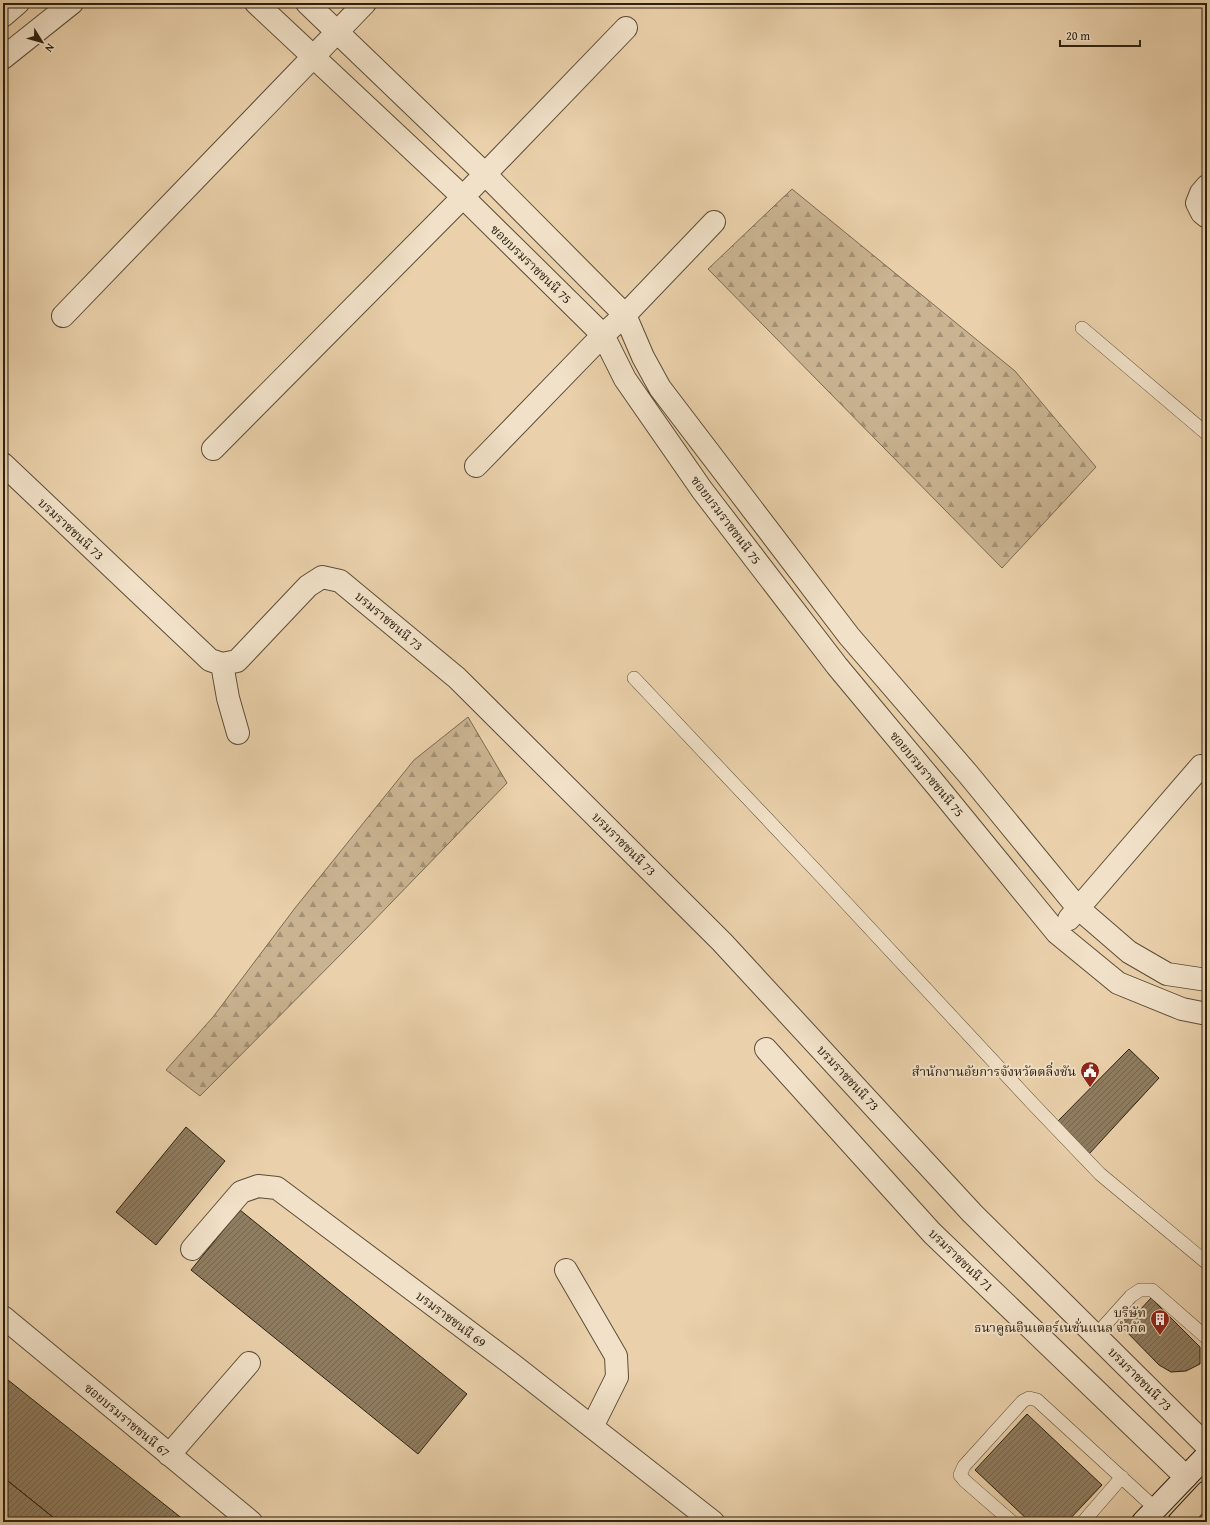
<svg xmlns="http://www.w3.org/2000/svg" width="1210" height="1525" font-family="'Gentium Book Plus','Noto Serif Thai',serif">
	<defs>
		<pattern id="forest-firs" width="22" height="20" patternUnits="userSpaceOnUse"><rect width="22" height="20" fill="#cab391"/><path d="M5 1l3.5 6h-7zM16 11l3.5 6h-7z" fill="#a49175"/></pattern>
		<pattern id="building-hatch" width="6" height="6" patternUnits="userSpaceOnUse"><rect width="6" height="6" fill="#8f7d61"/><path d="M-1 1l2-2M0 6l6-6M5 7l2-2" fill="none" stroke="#75664f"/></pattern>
	</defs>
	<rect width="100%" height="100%" fill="#ead1ab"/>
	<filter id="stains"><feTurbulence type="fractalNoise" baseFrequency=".005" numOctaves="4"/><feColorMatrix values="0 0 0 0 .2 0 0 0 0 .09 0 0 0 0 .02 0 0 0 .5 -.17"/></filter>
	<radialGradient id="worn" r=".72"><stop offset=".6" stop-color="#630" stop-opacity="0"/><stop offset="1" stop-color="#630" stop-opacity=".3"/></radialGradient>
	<path fill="url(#forest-firs)" stroke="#7c6a51" d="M792,189L1015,371L1096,467L1002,568L708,269Z
		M468,717L507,783L360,935L200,1096L166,1070L213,1017L295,908L414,760Z"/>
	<path fill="url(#building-hatch)" stroke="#2d2111" d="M1129,1049L1159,1078L1089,1154L1057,1122Z
		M186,1127L225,1161L156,1245L116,1212Z
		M240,1210L467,1394L418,1454L191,1270Z
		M1151,1298L1200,1347V1364L1186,1371L1171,1372L1159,1365L1120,1325L1136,1307L1139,1311Z
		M3,1376L184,1520L182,1522H59L3,1477Z
		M1027,1414L1102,1485L1067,1522H1030L975,1470Z
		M3,1477L59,1522H3Z"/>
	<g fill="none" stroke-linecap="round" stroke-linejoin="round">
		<defs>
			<path id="lane" d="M1082,328L1207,434
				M634,678L821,876L1033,1104L1100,1174L1207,1263
				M1096,1335L1131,1296L1140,1290H1152L1207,1338
				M1012,1522L965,1481L960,1475L964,1466L1023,1401L1029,1398L1037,1400L1156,1509
				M1083,1522L1122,1477"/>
			<path id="street" d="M256,3L463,197L603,335L625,379L702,490L837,666L936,785L1057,933L1118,983L1182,1009L1207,1014
				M307,3L485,174L625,315L643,357L660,388L849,636L968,774L1078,908L1129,952L1167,974L1207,980
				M3,16L18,3
				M3,58L72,3
				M1207,186L1201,193L1197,203L1202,213L1207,217
				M63,316L365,3
				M213,449L463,197L626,28
				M3,464L210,660L222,664L237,661L308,586L322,577L340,581L457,678L722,942L972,1213L1207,1446
				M476,466L603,335L625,315L714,222
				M222,664L228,698L238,733
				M1069,919L1201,766
				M766,1049L932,1233L1186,1477
				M192,1249L241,1192L258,1186L277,1188L513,1365L713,1522
				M566,1270L616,1356L617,1377L592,1427
				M3,1317L251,1522
				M169,1455L249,1363"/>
			<path id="secondary" d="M1143,1522L1207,1455"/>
			<path id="primary" d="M1179,1522L1207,1492"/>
		</defs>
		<use href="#lane" stroke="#5c4d38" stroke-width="14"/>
		<use href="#street" stroke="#5c4d38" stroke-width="24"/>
		<use href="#secondary" stroke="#2d2111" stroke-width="24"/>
		<use href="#primary" stroke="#2d2111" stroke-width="24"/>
		<use href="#lane" stroke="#f1e1c8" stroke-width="13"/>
		<use href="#street" stroke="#f1e1c8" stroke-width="22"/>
		<use href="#secondary" stroke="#f1e1c8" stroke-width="22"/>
		<use href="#primary" stroke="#ead1ab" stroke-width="22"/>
	</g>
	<defs>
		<symbol id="civic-pin" viewBox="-11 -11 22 30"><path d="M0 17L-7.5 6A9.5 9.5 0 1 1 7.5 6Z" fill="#8f2418" stroke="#f1e1c8"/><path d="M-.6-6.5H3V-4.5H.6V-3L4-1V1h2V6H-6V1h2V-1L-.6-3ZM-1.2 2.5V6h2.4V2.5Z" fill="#fff"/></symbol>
		<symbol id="building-pin" viewBox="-11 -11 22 30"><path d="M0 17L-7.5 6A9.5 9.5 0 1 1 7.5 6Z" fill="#8f2418" stroke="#f1e1c8"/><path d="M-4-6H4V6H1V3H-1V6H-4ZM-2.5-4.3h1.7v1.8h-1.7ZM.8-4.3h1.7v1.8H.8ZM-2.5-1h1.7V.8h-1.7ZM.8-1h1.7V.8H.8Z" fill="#fff"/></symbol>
	</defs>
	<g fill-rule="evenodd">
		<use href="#civic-pin" x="1079" y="1060" width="22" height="30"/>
		<use href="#building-pin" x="1149" y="1308" width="22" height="30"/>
	</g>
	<g text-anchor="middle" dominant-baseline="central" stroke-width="4" stroke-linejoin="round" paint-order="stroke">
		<g font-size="13" fill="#2d2111" stroke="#f1e1c8">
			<text transform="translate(531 264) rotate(44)">ซอยบรมราชชนนี 75</text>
			<text transform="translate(726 520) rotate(53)">ซอยบรมราชชนนี 75</text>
			<text transform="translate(71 529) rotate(43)">บรมราชชนนี 73</text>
			<text transform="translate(389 621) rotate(40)">บรมราชชนนี 73</text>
			<text transform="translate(927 774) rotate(50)">ซอยบรมราชชนนี 75</text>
			<text transform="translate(624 844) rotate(45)">บรมราชชนนี 73</text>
			<text transform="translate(848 1078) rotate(47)">บรมราชชนนี 73</text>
			<text transform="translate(961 1260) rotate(44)">บรมราชชนนี 71</text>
			<text transform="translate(451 1319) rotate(37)">บรมราชชนนี 69</text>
			<text transform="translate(1140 1379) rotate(45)">บรมราชชนนี 73</text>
			<text transform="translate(127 1420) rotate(40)">ซอยบรมราชชนนี 67</text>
		</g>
		<g font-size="13" fill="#2d2111" stroke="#f1e1c8" text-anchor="end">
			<text x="1076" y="1071">สำนักงานอัยการจังหวัดตลิ่งชัน</text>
			<text x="1146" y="1312">บริษัท<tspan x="1146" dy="15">ธนาคูณอินเตอร์เนชั่นแนล จำกัด</tspan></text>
		</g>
	</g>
	<rect width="1210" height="1525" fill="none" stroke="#ead1ab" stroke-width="16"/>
	<rect x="4" y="4" width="1202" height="1517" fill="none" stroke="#2d2111" stroke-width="2"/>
	<rect x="8" y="8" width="1194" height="1509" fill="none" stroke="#2d2111"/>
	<g transform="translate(42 42) rotate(127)" stroke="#f1e1c8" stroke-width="3" paint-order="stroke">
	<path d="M0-3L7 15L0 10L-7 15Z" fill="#2d2111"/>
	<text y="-6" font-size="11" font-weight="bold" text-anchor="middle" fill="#2d2111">N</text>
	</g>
	<path d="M1060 40v6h80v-6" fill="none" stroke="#2d2111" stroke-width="2"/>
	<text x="1066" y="40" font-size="12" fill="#2d2111" stroke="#f1e1c8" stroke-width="3" paint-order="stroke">20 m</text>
	<rect width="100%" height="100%" filter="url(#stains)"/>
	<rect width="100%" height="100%" fill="url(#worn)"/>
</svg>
